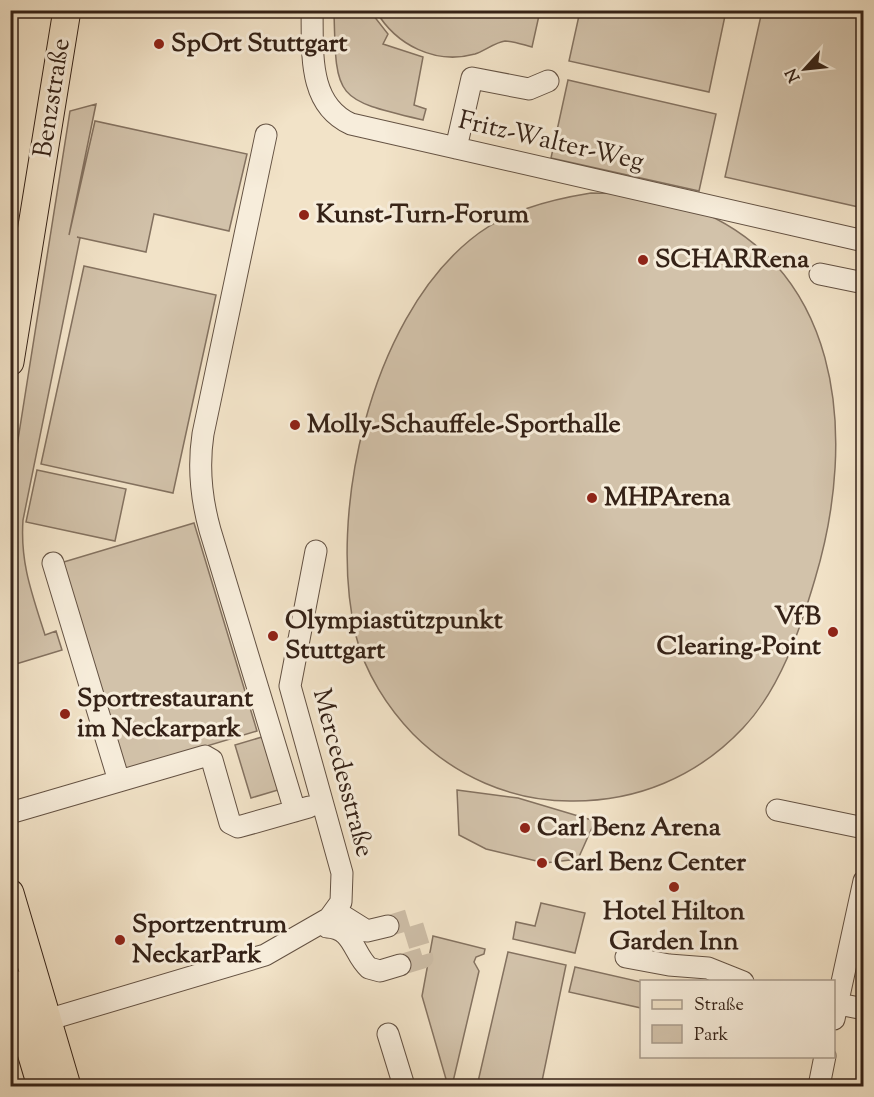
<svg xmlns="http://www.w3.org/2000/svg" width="874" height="1097" font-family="'Sorts Mill Goudy',serif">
	<rect width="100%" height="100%" fill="#f2e3c8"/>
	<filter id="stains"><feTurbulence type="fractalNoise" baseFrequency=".00333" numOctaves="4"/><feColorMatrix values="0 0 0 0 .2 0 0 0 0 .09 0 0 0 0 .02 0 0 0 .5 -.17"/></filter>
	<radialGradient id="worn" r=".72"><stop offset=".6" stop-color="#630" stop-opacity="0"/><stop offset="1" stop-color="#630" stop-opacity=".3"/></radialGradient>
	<path fill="#d2c2aa" stroke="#847260" stroke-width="1.5" d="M334,11H370L388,34L383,44L423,57L414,105L426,109L423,120C335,99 336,100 334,11Z
		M376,11H540L532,47C524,45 513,41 505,41C496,42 484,51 475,54C435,65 396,45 376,11Z
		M580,11H726L709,92L569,61Z
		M762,11H863V208L725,177Z
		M568,80L716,114L699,191L551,158Z
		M96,104L69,235L95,121L247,154L229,231L154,214L146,252L77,237L80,238L23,520C20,563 32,594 45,635L56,631L62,650L16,664L10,625L11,484L70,111Z
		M591,193C620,193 649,194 678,203C844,257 858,436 815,579C800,630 780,689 743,728C697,777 636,802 570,801C511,801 455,776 413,734C388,708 365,673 356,636C327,514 370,322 470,240C505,211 548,200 591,193Z
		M84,266L216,295L173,493L41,464Z
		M37,470L126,489L115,541L26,522Z
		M194,523L257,731L120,772L57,564Z
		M262,737L278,790L251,798L235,745Z
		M457,790L518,798L595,821L578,859L545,863L486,849L459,835Z
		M541,903L585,913L575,953L513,939L516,922L535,926Z
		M433,936L485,949L484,954L476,957L474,962L479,971L452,1086H448L422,996Z
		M508,952L566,965L541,1086H477Z
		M575,967L641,982V1008L569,992Z"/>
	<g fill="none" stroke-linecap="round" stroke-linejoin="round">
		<path stroke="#ccbca5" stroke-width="21" stroke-dasharray="21 10" stroke-linecap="butt" d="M388,926L411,919L423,958L400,965"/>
		<defs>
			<path id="minor" d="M312,10C313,51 307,104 351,124L864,241
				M266,135L203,434C198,467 201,498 210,530L295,811
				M456,148L472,78L529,89L548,81
				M820,274L864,283
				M316,551L290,686L342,873L341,902L325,924
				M53,563L119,781
				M777,810L864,828
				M10,813L205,756L212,760L230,823L238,827L309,807
				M327,927C354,928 353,954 369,968L380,971L400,965
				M626,957L669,965L708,968L743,982
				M834,1003L864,1009
				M834,1019L864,881
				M10,1031L265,955L333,916H343L367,931L388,926
				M388,1034L404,1086
				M819,1086L825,1056"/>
			<path id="major" d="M10,362L67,10
				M10,893L67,1086
				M10,982L41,1086"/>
		</defs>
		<use href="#minor" stroke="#645243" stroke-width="23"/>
		<use href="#major" stroke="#352217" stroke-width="29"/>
		<use href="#minor" stroke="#f7eddb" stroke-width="21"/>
		<use href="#major" stroke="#f2e3c8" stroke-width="27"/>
	</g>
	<g fill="#8f2418" stroke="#f7eddb" stroke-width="2">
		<circle cx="159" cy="44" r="6"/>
		<circle cx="304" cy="215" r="6"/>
		<circle cx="643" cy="260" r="6"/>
		<circle cx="295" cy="425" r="6"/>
		<circle cx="592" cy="498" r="6"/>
		<circle cx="833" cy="632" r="6"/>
		<circle cx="273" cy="636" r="6"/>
		<circle cx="65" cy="714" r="6"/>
		<circle cx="525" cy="828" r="6"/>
		<circle cx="542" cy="863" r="6"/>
		<circle cx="674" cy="887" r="6"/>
		<circle cx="120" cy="940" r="6"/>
	</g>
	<g text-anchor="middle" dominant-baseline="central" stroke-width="6" stroke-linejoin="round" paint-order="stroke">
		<g font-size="26" font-weight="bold" fill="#352217" stroke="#f7eddb" text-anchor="start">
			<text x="171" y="44">SpOrt Stuttgart</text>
			<text x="316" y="215">Kunst-Turn-Forum</text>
			<text x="655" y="260">SCHARRena</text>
			<text x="307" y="425">Molly-Schauffele-Sporthalle</text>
			<text x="604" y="498">MHPArena</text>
			<text x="821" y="617" text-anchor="end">VfB<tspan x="821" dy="30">Clearing-Point</tspan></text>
			<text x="285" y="621">Olympiastützpunkt<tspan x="285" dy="30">Stuttgart</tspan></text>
			<text x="77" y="699">Sportrestaurant<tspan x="77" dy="30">im Neckarpark</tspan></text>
			<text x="537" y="828">Carl Benz Arena</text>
			<text x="554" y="863">Carl Benz Center</text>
			<text x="674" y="912" text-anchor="middle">Hotel Hilton<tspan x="674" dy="30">Garden Inn</tspan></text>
			<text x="132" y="925">Sportzentrum<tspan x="132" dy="30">NeckarPark</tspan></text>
		</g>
		<g font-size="26" fill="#352217" stroke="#f7eddb">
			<text transform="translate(53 98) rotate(-81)">Benzstraße</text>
			<text transform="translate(551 142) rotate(13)">Fritz-Walter-Weg</text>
			<text transform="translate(342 773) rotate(75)">Mercedesstraße</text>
		</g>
	</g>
	<rect width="874" height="1097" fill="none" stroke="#f2e3c8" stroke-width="36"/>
	<rect x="12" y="12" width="850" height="1073" fill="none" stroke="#352217" stroke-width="3"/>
	<rect x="18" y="18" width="838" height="1061" fill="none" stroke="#352217" stroke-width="1.5"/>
	<rect x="640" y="980" width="195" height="78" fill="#f7eddb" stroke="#a99c8d" stroke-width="1.5"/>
	<rect x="652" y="1000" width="30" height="9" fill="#f2e3c8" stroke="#a99c8d" stroke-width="1.5"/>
	<text x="694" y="1010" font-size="18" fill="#352217">Straße</text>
	<rect x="652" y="1025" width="30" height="18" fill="#d2c2aa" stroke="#a99c8d" stroke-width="1.5"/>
	<text x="694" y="1040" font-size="18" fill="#352217">Park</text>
	<g transform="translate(805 69) rotate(243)" stroke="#f7eddb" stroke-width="4.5" paint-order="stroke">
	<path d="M0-4.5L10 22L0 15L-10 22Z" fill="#352217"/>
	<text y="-9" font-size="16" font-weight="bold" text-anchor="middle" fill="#352217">N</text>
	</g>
	<rect width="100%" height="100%" filter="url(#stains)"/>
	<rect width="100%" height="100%" fill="url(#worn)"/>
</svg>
